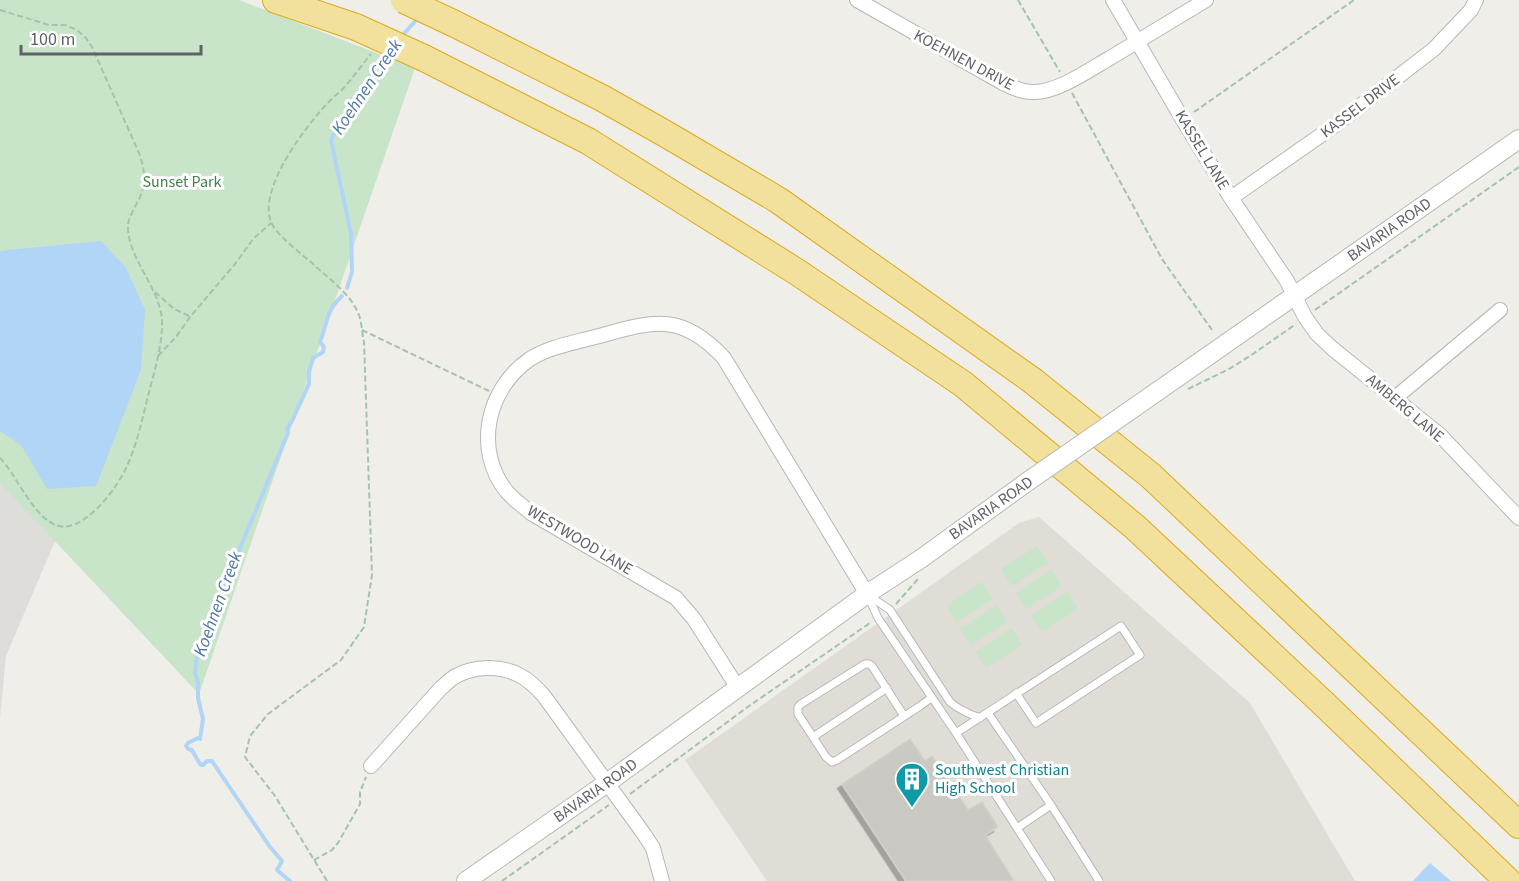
<svg xmlns="http://www.w3.org/2000/svg" width="1519" height="881" font-family="'Source Sans 3',sans-serif">
	<defs>
		<filter id="shadow"><feDropShadow dx="-4.5" dy="4.5" stdDeviation="0" flood-color="#0004"/></filter>
	</defs>
	<rect width="100%" height="100%" fill="#efeee8"/>
	<path fill="#dfddda" d="M0,464L61,527L6,656L0,718Z"/>
	<path fill="#dfddd6" d="M1039,517L1250,703L1355,881H767L685,760L1019,523Z"/>
	<path fill="#c8e4c9" d="M0,0H239L415,68L199,694L0,483Z
		M1037,546L1048,563L1012,586L1001,569Z
		M1052,569L1062,586L1026,609L1016,593Z
		M982,582L993,599L956,622L946,606Z
		M1067,592L1078,609L1042,632L1031,616Z
		M997,605L1007,622L971,645L960,629Z
		M1012,628L1022,645L986,668L976,652Z"/>
	<path fill="#b1d5f6" d="M101,241L126,268L145,310L141,370L96,486L47,489L21,445L0,431V252L8,250Z
		M1430,863L1451,881H1413Z"/>
	<g fill="none" stroke-linecap="round" stroke-linejoin="round">
		<path stroke="#b1d5f6" stroke-width="4" d="M401,37L418,18
			M347,288L352,272L351,234L331,140L340,124L380,61L388,52
			M290,881L277,870L282,861L270,847L220,773L212,761H207L203,765L200,764L192,750L188,749L186,746L188,743L198,738L200,739L203,719L198,698V682L195,673L198,649L288,433L287,428L292,421L309,384V372L313,358L323,352L324,347L320,342C328,322 325,312 342,296"/>
	</g>
	<path fill="#cbc9c4" stroke="#d4d0c7" stroke-width="1.5" filter="url(#shadow)" d="M910,739L925,761L932,756L968,810L982,802L998,827L985,835L1014,881H906L842,784Z"/>
	<g fill="none" stroke-linecap="round" stroke-linejoin="round">
		<defs>
			<path id="service" d="M868,595L890,610L950,702C959,710 969,714 980,718
				M868,596L878,618L956,733L1051,881
				M988,713L1051,805L1099,881
				M904,716L872,666L869,664H865L801,704L798,707V714L826,757L832,762L837,760L920,706L931,698
				M956,733L1121,626L1140,655L1036,723L1016,693
				M813,737L887,688
				M1017,828L1051,805"/>
			<path id="minor" d="M857,0L1003,83C1012,87 1023,93 1034,92C1058,92 1089,70 1110,58C1142,39 1174,19 1206,0
				M1113,0L1183,120L1231,198L1287,281L1305,317L1317,334L1333,349L1440,435L1519,518
				M1231,198L1334,126L1434,49L1471,10L1476,0
				M1395,398L1500,310
				M738,688L694,619L676,598L531,513C523,506 514,500 507,492C473,450 487,388 530,359C549,347 573,343 595,337C651,322 680,310 724,358L867,594
				M371,766L441,688C446,684 450,679 456,676C474,666 500,665 519,675C529,680 537,688 544,696L644,834L653,848L662,881"/>
			<g id="tertiary">
				<path id="s1" d="M1135,407L1519,139"/>
				<path id="s2" d="M466,881L607,783L867,594L922,558L1027,482"/>
			</g>
			<path id="motorway" d="M276,0L356,27
				M455,24L602,98L664,133L778,200L1033,381L1151,476L1519,825
				M424,58L588,141L797,272L963,384L1135,527L1324,704L1508,881"/>
		</defs>
		<use href="#service" stroke="#b5b7bb" stroke-width="9"/>
		<use href="#minor" stroke="#b5b7bb" stroke-width="16"/>
		<use href="#tertiary" stroke="#b5b7bb" stroke-width="20"/>
		<use href="#motorway" stroke="#deaa19" stroke-width="28"/>
		<path stroke="#a1c4ad" stroke-width="2" stroke-dasharray="6 3" stroke-linecap="butt" d="M1018,0L1060,72
			M0,10L49,25H65L77,30L86,38L92,47L139,153C146,174 147,185 136,205C133,211 128,219 128,226C127,257 160,288 162,320C163,344 154,373 148,396C142,420 137,444 127,466C118,487 85,532 59,526C34,520 17,475 0,458
			M1072,93L1162,259L1212,330
			M1194,112L1354,0
			M155,292L174,309L189,316
			M1315,310L1519,167
			M362,330L489,391
			M158,356L176,337L190,317L235,264L253,239L271,223
			M1188,389L1229,369L1250,356L1296,324
			M896,604L918,579
			M630,794L749,706L870,623
			M314,860L332,850L338,843L360,804V792L366,777
			M327,881L275,796L245,757L250,736L268,714L341,660L364,627L372,575L364,342C362,334 362,324 359,315C351,294 329,279 313,264C303,255 276,235 271,222C258,189 304,129 325,106C330,100 336,95 342,90C352,79 361,66 371,54
			M502,881L609,805"/>
		<use href="#service" stroke="#fff" stroke-width="7"/>
		<use href="#minor" stroke="#fff" stroke-width="14"/>
		<use href="#tertiary" stroke="#fff" stroke-width="18"/>
		<use href="#motorway" stroke="#f2e09d" stroke-width="26"/>
		<defs>
			<path id="tertiary-bridge" d="M1027,482L1135,407"/>
			<path id="motorway-bridge" d="M404,0L455,24
				M356,27L424,58"/>
		</defs>
		<use href="#tertiary-bridge" stroke="#b5b7bb" stroke-width="20" stroke-linecap="butt"/>
		<use href="#motorway-bridge" stroke="#deaa19" stroke-width="28" stroke-linecap="butt"/>
		<use href="#tertiary-bridge" stroke="#fff" stroke-width="18"/>
		<use href="#motorway-bridge" stroke="#f2e09d" stroke-width="26"/>
	</g>
	<defs>
		<symbol id="building-pin" viewBox="-11 -11 22 30"><path d="M0 17L-7.5 6A9.5 9.5 0 1 1 7.5 6Z" fill="#0f9aa8" stroke="#fff"/><path d="M-4-6H4V6H1V3H-1V6H-4ZM-2.5-4.3h1.7v1.8h-1.7ZM.8-4.3h1.7v1.8H.8ZM-2.5-1h1.7V.8h-1.7ZM.8-1h1.7V.8H.8Z" fill="#fff"/></symbol>
	</defs>
	<g fill-rule="evenodd">
		<use href="#building-pin" x="893" y="760" width="38" height="52"/>
	</g>
	<g text-anchor="middle" dominant-baseline="central" stroke-width="6" stroke-linejoin="round" paint-order="stroke">
		<g font-size="16" fill="#5f6266" stroke="#fff">
			<text transform="translate(964 60) rotate(28)">KOEHNEN DRIVE</text>
			<text transform="translate(1360 106) rotate(-37)">KASSEL DRIVE</text>
			<text transform="translate(1202 150) rotate(59)">KASSEL LANE</text>
			<text stroke="none"><textPath href="#s1" startOffset="310">BAVARIA ROAD</textPath></text>
			<text transform="translate(1405 408) rotate(40)">AMBERG LANE</text>
			<text transform="translate(991 508) rotate(-35)">BAVARIA ROAD</text>
			<text transform="translate(580 540) rotate(31)">WESTWOOD LANE</text>
			<text stroke="none"><textPath href="#s2" startOffset="158">BAVARIA ROAD</textPath></text>
		</g>
		<g font-size="16" fill="#408447" stroke="#fff">
			<text x="182" y="182">Sunset Park</text>
		</g>
		<g font-size="16" fill="#0d838f" stroke="#fff" text-anchor="start">
			<text x="935" y="770">Southwest Christian<tspan x="935" dy="18">High School</tspan></text>
		</g>
		<g font-size="18" font-style="italic" fill="#4f76a7" stroke="#fff">
			<text transform="translate(367 87) rotate(-56)">Koehnen Creek</text>
			<text transform="translate(218 604) rotate(-70)">Koehnen Creek</text>
		</g>
	</g>
	<path d="M21 45v9h180v-9" fill="none" stroke="#5f6266" stroke-width="3"/>
	<text x="30" y="45" font-size="18" fill="#5f6266" stroke="#ffffff" stroke-width="4.5" paint-order="stroke">100 m</text>
</svg>
